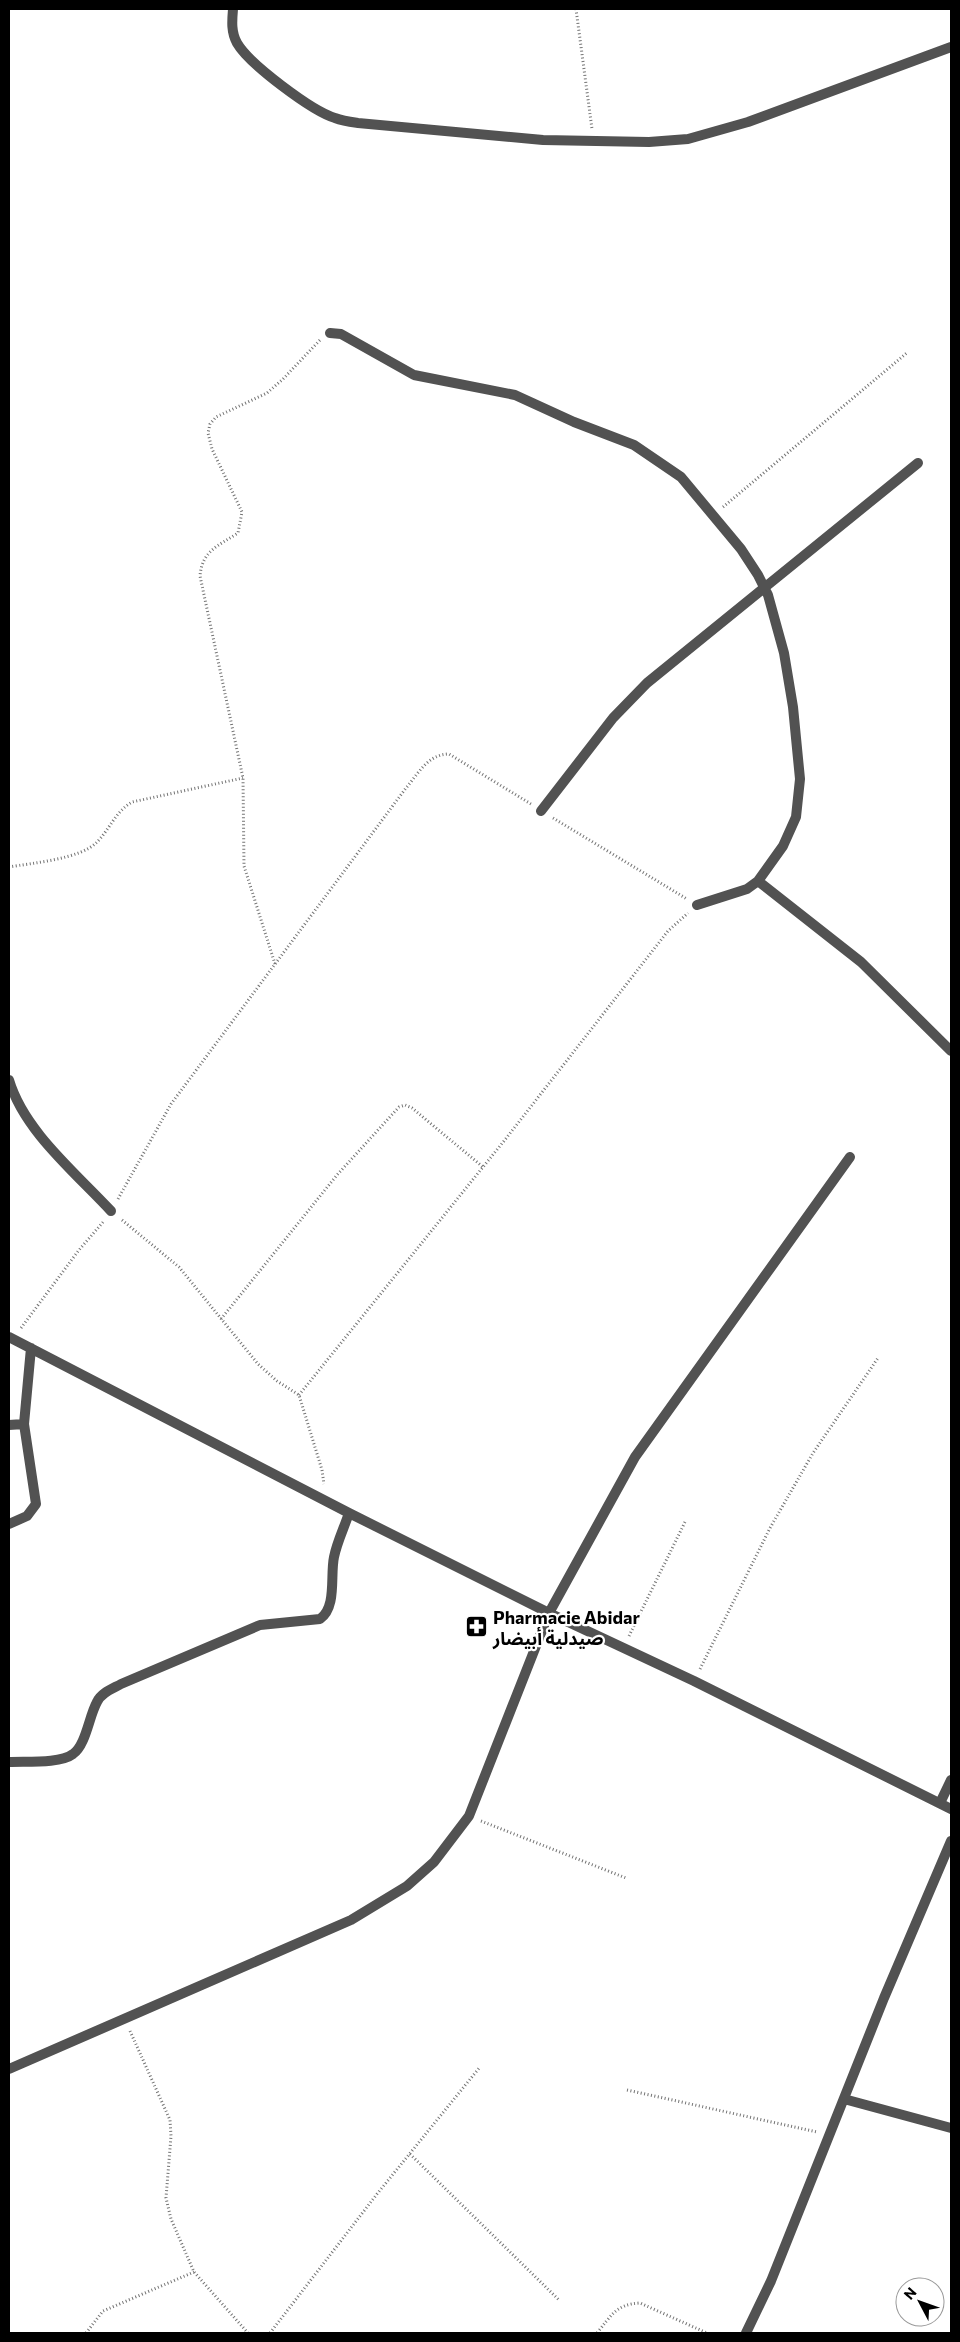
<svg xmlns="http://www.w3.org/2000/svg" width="960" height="2342" font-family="Commissioner,'Noto Sans Arabic',sans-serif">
	<rect width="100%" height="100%" fill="#fff"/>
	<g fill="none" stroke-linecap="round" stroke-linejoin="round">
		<path stroke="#747474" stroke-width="3" stroke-dasharray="1 2.5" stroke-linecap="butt" d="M576,9L592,129
			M723,507L908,352
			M553,818L687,899
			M9,867C32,863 81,859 97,842C110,829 115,812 132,802L243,778
			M275,964L244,866L243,778L200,576C202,551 218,546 238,533L242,512L212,449L208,433L210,424L216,417L267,393L283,379L320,340
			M118,1199L171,1104L406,788C418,774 428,754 449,754L531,804
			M122,1220L179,1267L258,1364L277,1381L299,1395L322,1470L324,1484
			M221,1319L337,1175L399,1107L405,1105L412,1108L483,1167
			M21,1328L79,1250L104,1221
			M299,1395L504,1141L668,931L688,913
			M629,1636L686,1520
			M700,1669L770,1528L813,1453L878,1358
			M481,1821L626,1878
			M130,2031L170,2120L171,2136L166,2198L171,2219L194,2272L248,2333
			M627,2090L817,2132
			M410,2154L559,2300
			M86,2333L103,2311L194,2272
			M270,2333L377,2194L480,2067
			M597,2333C611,2316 616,2304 640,2303L707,2333"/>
		<path stroke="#525252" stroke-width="10" d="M233,9C232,21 231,32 237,43C249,64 312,111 335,118C343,121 351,122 358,123L543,140L649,142L688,139L748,122L951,47
			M330,333L341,334L414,375L515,395L574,422L634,445L681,477L741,549L758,575L768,595L784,653L793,707L800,779L796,817L783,846L758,881L747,889L697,905
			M541,811L613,718L647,683L918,463
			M758,881L861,962L951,1051
			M9,1080C24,1131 76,1173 111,1211
			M9,1337L349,1513L549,1613L694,1681L951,1809
			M9,1425L24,1424
			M9,1524L27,1516L36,1504L24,1424L31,1348
			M9,1762C25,1761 60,1764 73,1754C86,1745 89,1716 97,1702C101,1693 112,1689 121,1684L260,1625L320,1619C337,1607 330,1576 334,1557C337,1542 344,1528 349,1513
			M940,1803L951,1780
			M9,2069L351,1920L407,1886L434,1862L469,1816L549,1613L635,1457L850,1157
			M844,2099L951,2128
			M746,2333L771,2281L884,1998L951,1841"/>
	</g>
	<defs>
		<symbol id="pharmacy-square" viewBox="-11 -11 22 22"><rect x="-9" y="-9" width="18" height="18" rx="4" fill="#000" stroke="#fff"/><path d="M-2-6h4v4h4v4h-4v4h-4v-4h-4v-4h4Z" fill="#fff"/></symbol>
	</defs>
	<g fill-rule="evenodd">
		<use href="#pharmacy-square" x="464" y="1614" width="25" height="25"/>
	</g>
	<g text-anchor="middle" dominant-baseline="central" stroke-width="4.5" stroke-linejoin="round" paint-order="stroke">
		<g font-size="18" font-weight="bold" fill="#000" stroke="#fff" text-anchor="start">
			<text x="493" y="1617">Pharmacie Abidar<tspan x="493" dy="21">صيدلية أبيضار</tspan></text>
		</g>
	</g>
	<rect width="960" height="2342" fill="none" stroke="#000000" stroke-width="20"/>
	<g transform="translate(920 2302) rotate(311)"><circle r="24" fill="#ffffff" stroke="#999999"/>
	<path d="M0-4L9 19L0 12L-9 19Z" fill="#000000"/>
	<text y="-8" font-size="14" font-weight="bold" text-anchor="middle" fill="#000000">N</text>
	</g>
</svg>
